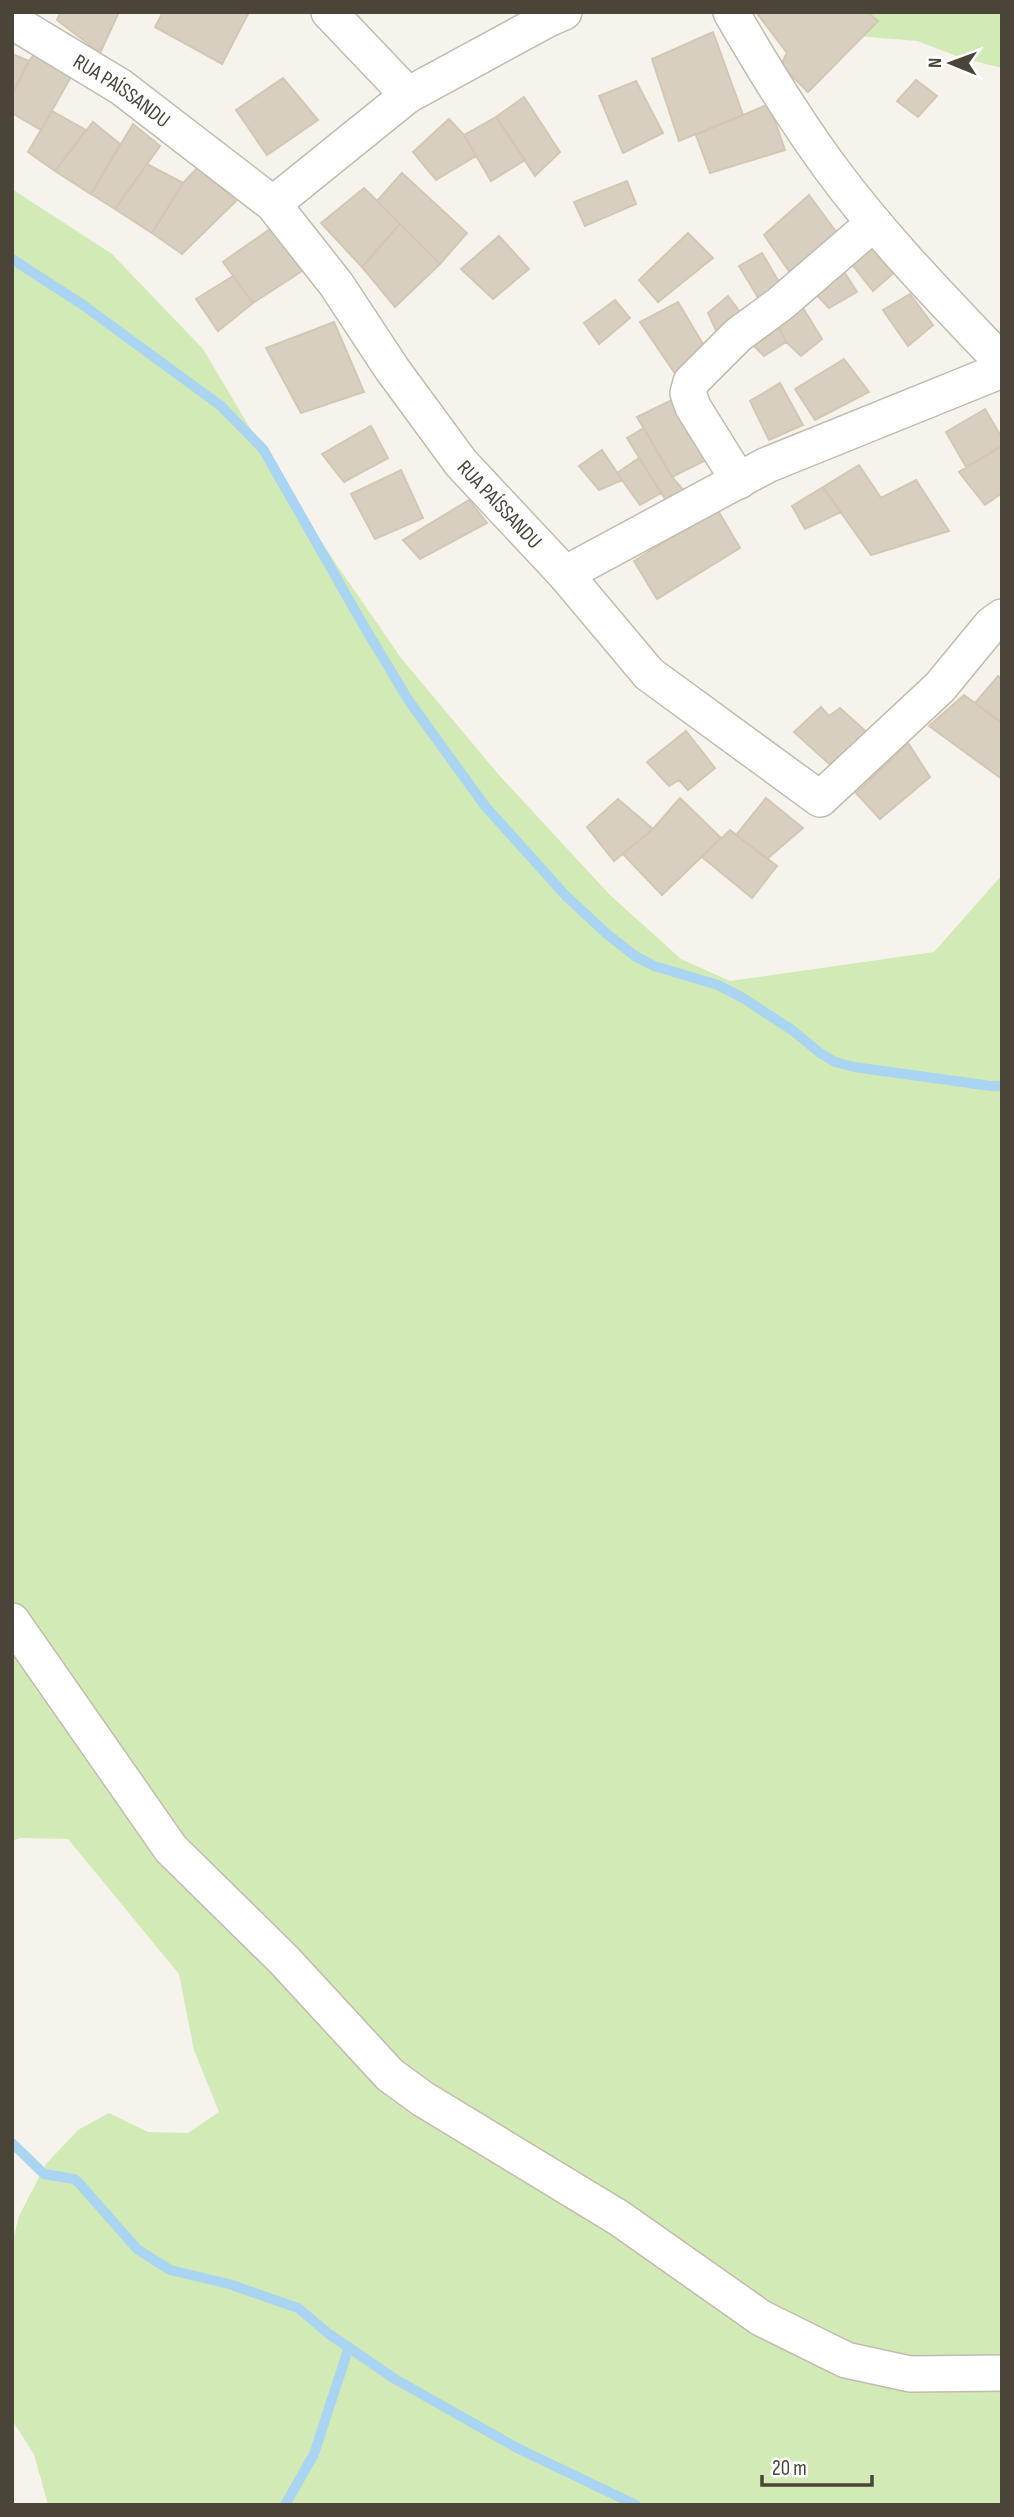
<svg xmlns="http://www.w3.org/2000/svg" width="1014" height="2517" font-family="'Sofia Sans Condensed',sans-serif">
	<rect width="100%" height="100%" fill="#f6f3ec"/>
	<path fill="#d2eab5" d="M872,12H1002V68L962,58L917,41L857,36Z
		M12,189L112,254L203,349L299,510L401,658L499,775L610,895L681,959L730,981L934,952L1002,875V2505H48L34,2454L12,2420V2244L19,2216L46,2164L78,2130L109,2113L148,2132L188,2133L219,2112L194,2050L179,1974L68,1839L20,1838L12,1841Z"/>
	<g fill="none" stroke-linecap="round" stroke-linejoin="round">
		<path stroke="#a9d4f2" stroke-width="10" d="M12,259L83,305L221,406L263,449L365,628L409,701L485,806L566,896L607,934L635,956L654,966L718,985L743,998L792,1030L820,1053L835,1062L854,1067L991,1086H1002
			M12,2143L44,2174L74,2179L79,2183L137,2249L170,2270L229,2284L298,2308L329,2334L395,2379L517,2448L636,2505
			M285,2505L314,2454L349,2347"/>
	</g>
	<path fill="#d8cfc1" stroke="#d3c7b4" stroke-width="2" d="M61,12H119L100,53L57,20Z
		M163,12H249L222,64L155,27Z
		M756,12H867L878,21L808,92L781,65L787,53Z
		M713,32L743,115L679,141L652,59Z
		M39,48L73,73L41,130L12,113V95L29,61Z
		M12,54L29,61L12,95Z
		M283,78L318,120L267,155L236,110Z
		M916,80L937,96L918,117L897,101Z
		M636,81L663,133L623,153L599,96Z
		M524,97L560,152L535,176L496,117Z
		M769,104L785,150L710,173L696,135Z
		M52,111L86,130L55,171L28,152Z
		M496,117L525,160L491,181L464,135Z
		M449,119L464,135L476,156L436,180L413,152Z
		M93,122L120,144L91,194L55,171Z
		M133,124L160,146L115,209L91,194Z
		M147,164L183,183L152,233L115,209Z
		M198,167L236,201L182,254L152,233L183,183Z
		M402,173L467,233L440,264L377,201Z
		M627,181L636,204L585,226L574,202Z
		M364,188L400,224L362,267L321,223Z
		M809,195L840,237L791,274L764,235Z
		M400,224L440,264L395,307L362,267Z
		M270,229L302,271L253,303L223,262Z
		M688,233L713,258L658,302L639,280Z
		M499,236L529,269L493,299L461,269Z
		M872,242L896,271L873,291L847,258Z
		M762,253L782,287L759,299L739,266Z
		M838,262L857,292L829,308L806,284Z
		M233,276L253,303L218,331L196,299Z
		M910,294L933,325L908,346L883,310Z
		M728,296L746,320L720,339L708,313Z
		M615,300L630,318L599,344L584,323Z
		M678,302L707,351L676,375L640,322Z
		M803,308L822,339L801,356L786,342L778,325Z
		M773,316L786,342L764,356L744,336Z
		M334,322L364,392L301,413L266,348Z
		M844,359L869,392L815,420L795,389Z
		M780,383L803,425L769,440L750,401Z
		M674,399L708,459L672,477L637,417Z
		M985,409L1002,438V446L966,467L946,432Z
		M371,426L388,458L344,482L322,454Z
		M644,428L672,477L685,492L667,502L627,438Z
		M1002,446V493L985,505L959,472Z
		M602,450L622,480L599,490L579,466Z
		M639,458L661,493L640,505L617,473Z
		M859,465L881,498L916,480L949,531L871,555L823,487Z
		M401,470L423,518L375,539L351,494Z
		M823,487L841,512L805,529L792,506Z
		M469,500L487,523L420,559L403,540Z
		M717,509L740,548L657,599L634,561Z
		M998,676L1002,679V723L975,703Z
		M964,695L1002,723V779L929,726Z
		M821,707L829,716L840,708L872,737L836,770L794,732Z
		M686,731L715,768L688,790L679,780L669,786L647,762Z
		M908,743L930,777L880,819L856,793Z
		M680,798L721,838L662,895L623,854L653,829Z
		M766,798L803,828L767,859L736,835Z
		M618,799L653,829L614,861L587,827Z
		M730,830L777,866L752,898L702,857Z"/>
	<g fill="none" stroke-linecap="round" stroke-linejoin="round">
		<defs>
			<g id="minor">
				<path d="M329,12L408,95"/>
				<path d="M731,12C762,66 795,120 832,170C883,239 943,300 1002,362"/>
				<path id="s1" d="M12,21L121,87L273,204L336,284L392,369L461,463L565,574L649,674L820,799L940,687L991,625L1002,617"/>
				<path d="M273,204L408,95L546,20L564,12"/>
				<path d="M739,481L693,407L688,393L691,382L738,335L780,304L874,223"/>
				<path d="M565,574L767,465L1002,370"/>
				<path d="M12,1621L171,1849L284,1960L390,2075L423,2099L619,2218L761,2318L846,2360L910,2374L1002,2373"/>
			</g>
		</defs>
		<use href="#minor" stroke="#c2bbae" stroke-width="38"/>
		<use href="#minor" stroke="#fff" stroke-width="35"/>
	</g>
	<g text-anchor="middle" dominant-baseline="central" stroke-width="6" stroke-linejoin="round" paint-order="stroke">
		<g font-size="21" fill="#4b4439" stroke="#fff">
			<text stroke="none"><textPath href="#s1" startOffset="130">RUA PAÍSSANDU</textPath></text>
			<text stroke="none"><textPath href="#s1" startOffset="696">RUA PAÍSSANDU</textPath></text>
		</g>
	</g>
	<rect width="1014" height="2517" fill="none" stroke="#4b4439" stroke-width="28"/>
	<g transform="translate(951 63) rotate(271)" stroke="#ffffff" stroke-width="5" paint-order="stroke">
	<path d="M0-5L12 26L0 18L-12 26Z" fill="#4b4439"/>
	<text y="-10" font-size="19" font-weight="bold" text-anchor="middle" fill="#4b4439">N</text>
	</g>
	<path d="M762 2475v10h110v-10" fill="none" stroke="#4b4439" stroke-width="3.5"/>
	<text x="772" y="2475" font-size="21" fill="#4b4439" stroke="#ffffff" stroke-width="5" paint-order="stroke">20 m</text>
</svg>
